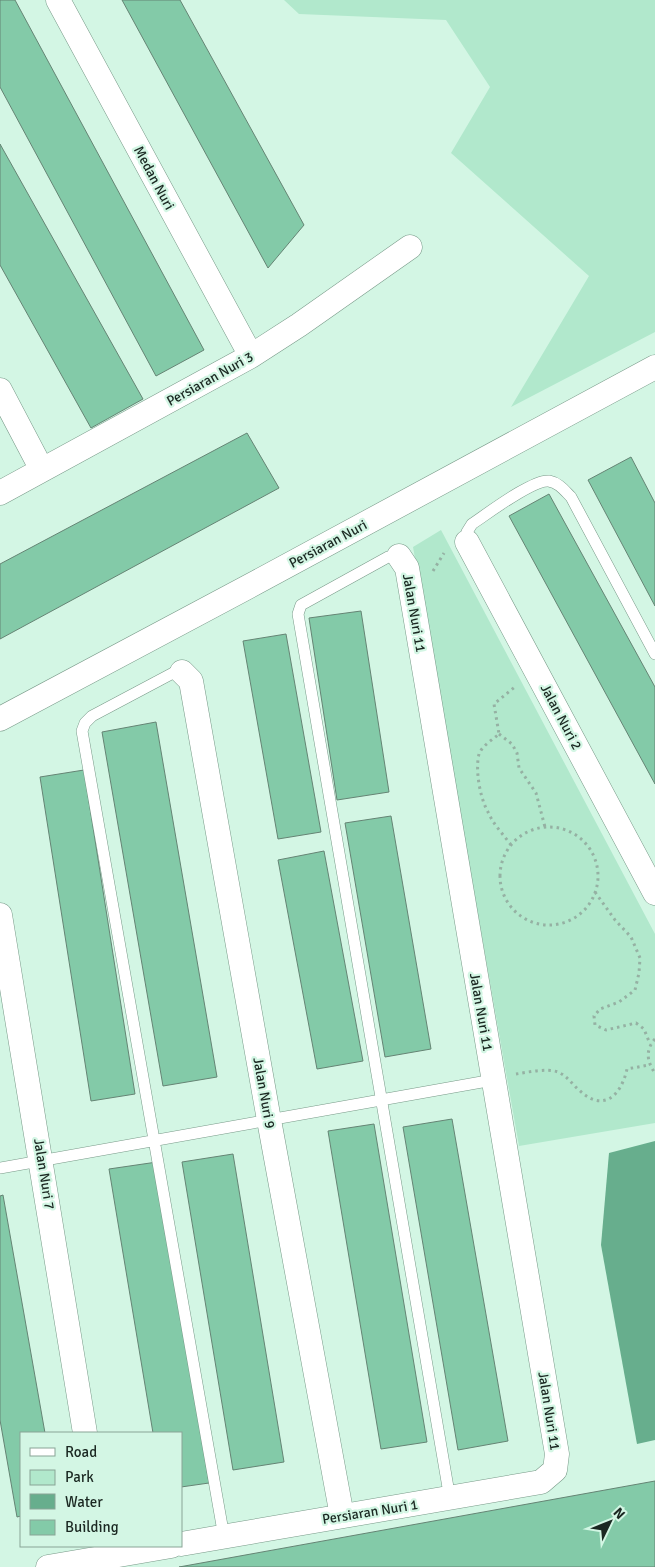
<svg xmlns="http://www.w3.org/2000/svg" width="655" height="1567" font-family="Signika,sans-serif">
	<rect width="100%" height="100%" fill="#d3f6e4"/>
	<path fill="#b1e8cc" d="M284,0H655V332L511,407L589,276L451,153L490,87L446,20L299,14Z
		M441,530L655,934V1123L519,1146L413,547Z"/>
	<path fill="#67ae8d" d="M655,1141V1440L637,1444L601,1245L609,1153Z"/>
	<path fill="#83caa8" stroke="#658474" d="M0,0H15L204,350L156,376L0,87Z
		M122,0H180L304,225L268,268Z
		M0,144L143,399L91,428L0,265Z
		M247,433L279,488L0,639V564Z
		M631,457L655,503V606L588,480Z
		M549,494L655,687V784L509,516Z
		M361,611L389,792L337,800L309,618Z
		M286,634L321,832L278,839L243,641Z
		M156,722L217,1077L163,1086L102,732Z
		M84,770L135,1094L91,1101L40,777Z
		M391,816L431,1049L385,1057L345,823Z
		M324,851L363,1061L317,1069L278,860Z
		M452,1119L508,1441L458,1450L403,1127Z
		M374,1124L427,1442L381,1449L328,1131Z
		M233,1154L284,1462L233,1470L182,1162Z
		M157,1162L209,1483L181,1487V1433H153L109,1169Z
		M3,1195L45,1433H21V1516L17,1517L0,1420V1196Z
		M655,1481V1567H179Z"/>
	<g fill="none" stroke-linecap="round" stroke-linejoin="round">
		<defs>
			<path id="lane" d="M467,542V532L472,524C487,514 533,479 549,481C559,483 564,490 571,497L655,654
				M399,556L388,557L301,605L298,614L450,1499
				M182,672L173,673L92,716L85,723L82,731L224,1537
				M0,1168L493,1080"/>
			<path id="street" d="M58,0L251,356
				M0,390L42,470
				M0,493L251,356L299,325L410,247
				M467,542L655,893
				M182,672L191,681L269,1120L342,1516
				M0,719L257,582L655,367
				M0,915L85,1433
				M181,1544L541,1482L555,1470L557,1454L414,609L407,568L399,556
				M48,1567L171,1546"/>
		</defs>
		<use href="#lane" stroke="#789988" stroke-width="12"/>
		<use href="#street" stroke="#789988" stroke-width="25"/>
		<path stroke="#95b1a3" stroke-width="3" stroke-dasharray="2.5 4" stroke-linecap="butt" d="M433,571L444,553
			M499,734L512,744L517,753L519,768L536,793L545,827
			M500 876a49 49 0 1 1 98 0a49 49 0 1 1-98 0Z
			M511,845C503,834 493,824 488,812C480,798 475,770 479,754C482,746 492,740 499,734L494,704L516,686
			M595,892L615,920L631,937L640,958L639,973L635,990L619,1002L600,1009L594,1016L595,1025L606,1030L636,1023L644,1029L650,1044
			M655,1039C645,1050 647,1062 655,1073
			M516,1074C529,1072 546,1068 558,1072C567,1076 572,1084 579,1090C603,1113 621,1096 627,1069L649,1065"/>
		<use href="#lane" stroke="#fff" stroke-width="11"/>
		<use href="#street" stroke="#fff" stroke-width="24"/>
	</g>
	<g text-anchor="middle" dominant-baseline="central" stroke-width="4.5" stroke-linejoin="round" paint-order="stroke">
		<g font-size="14" fill="#1b2822" stroke="#d3f6e4">
			<text transform="translate(154 178) rotate(62)">Medan Nuri</text>
			<text transform="translate(210 379) rotate(-29)">Persiaran Nuri 3</text>
			<text transform="translate(328 544) rotate(-28)">Persiaran Nuri</text>
			<text transform="translate(414 613) rotate(80)">Jalan Nuri 11</text>
			<text transform="translate(561 717) rotate(62)">Jalan Nuri 2</text>
			<text transform="translate(481 1012) rotate(80)">Jalan Nuri 11</text>
			<text transform="translate(264 1093) rotate(80)">Jalan Nuri 9</text>
			<text transform="translate(44 1174) rotate(81)">Jalan Nuri 7</text>
			<text transform="translate(549 1411) rotate(81)">Jalan Nuri 11</text>
			<text transform="translate(370 1512) rotate(-9)">Persiaran Nuri 1</text>
		</g>
	</g>
	<rect x="20" y="1432" width="162" height="115" fill="#d3f6e4" stroke="#89a496"/>
	<rect x="30" y="1448" width="25" height="8" fill="#ffffff" stroke="#89a496"/>
	<text x="65" y="1457" font-size="15" fill="#1b2822">Road</text>
	<rect x="30" y="1470" width="25" height="15" fill="#b1e8cc" stroke="#89a496"/>
	<text x="65" y="1482" font-size="15" fill="#1b2822">Park</text>
	<rect x="30" y="1494" width="25" height="15" fill="#67ae8d" stroke="#89a496"/>
	<text x="65" y="1507" font-size="15" fill="#1b2822">Water</text>
	<rect x="30" y="1520" width="25" height="15" fill="#83caa8" stroke="#89a496"/>
	<text x="65" y="1532" font-size="15" fill="#1b2822">Building</text>
	<g transform="translate(610 1522) rotate(47)" stroke="#d3f6e4" stroke-width="4" paint-order="stroke">
	<path d="M0-4L9 19L0 12L-9 19Z" fill="#1b2822"/>
	<text y="-8" font-size="14" font-weight="bold" text-anchor="middle" fill="#1b2822">N</text>
	</g>
</svg>
